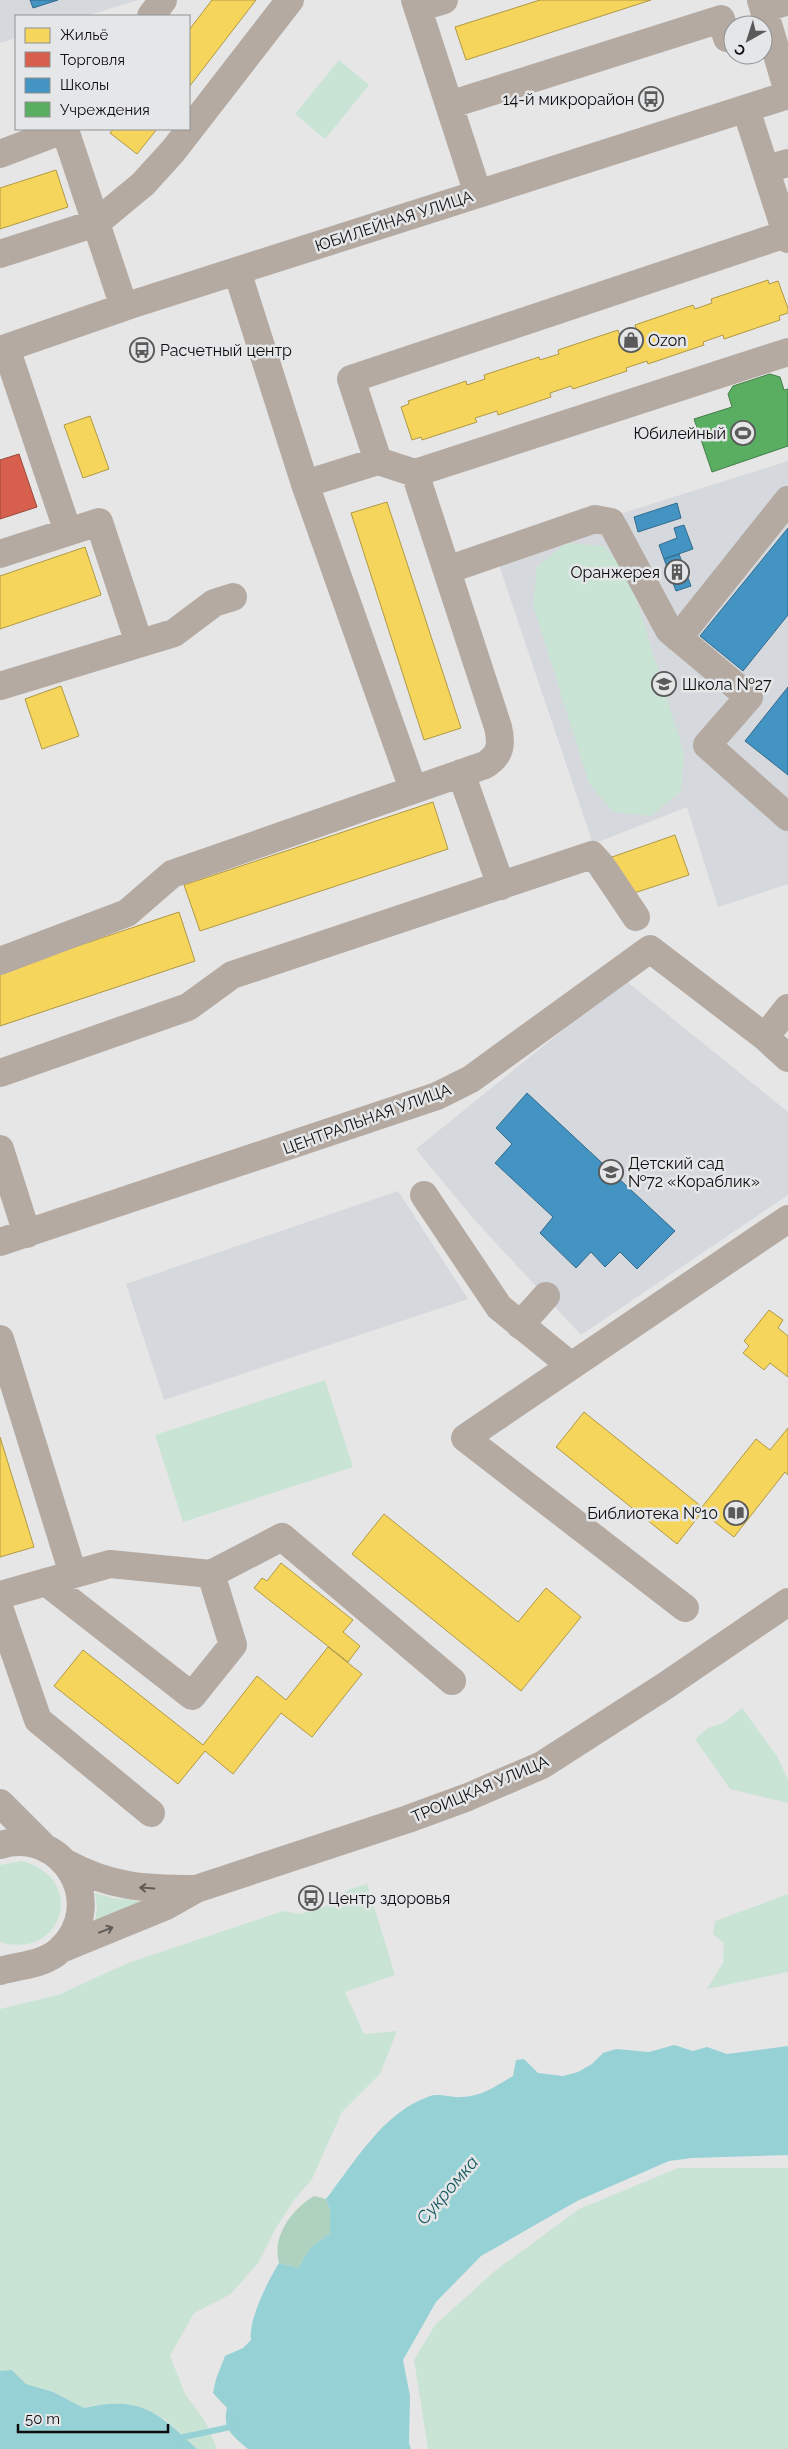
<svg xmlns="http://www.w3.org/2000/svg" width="788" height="2449" font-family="Raleway,sans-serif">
	<rect width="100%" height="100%" fill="#e6e6e7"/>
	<path fill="#d5d8dc" d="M0,0H138L86,16H16V38L0,43Z
		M788,461V884L718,907L687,807L593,844L498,562L626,523L623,513Z
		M625,980L788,1112V1195L581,1335L471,1216L416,1149Z
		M398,1191L468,1299L164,1400L126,1284Z"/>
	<path fill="#c9e4d5" d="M339,60L369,85L325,139L295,114Z
		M566,543L604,546L629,576L684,753L681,791L651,816L613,812L589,783L533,605L537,567Z
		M325,1380L353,1467L183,1522L155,1435Z
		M742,1708L777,1756L788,1780V1803L730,1789L695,1739L708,1728L723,1723Z
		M22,1861C88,1878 63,1961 0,1942V1865Z
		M367,1884L395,1975L345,1992L364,2034L397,2031L380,2074L342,2112L312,2179L294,2200L276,2228L258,2263L231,2294L194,2313L170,2356L185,2394L205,2421L217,2449H197L165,2419L98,2405L84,2408L53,2392L26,2384L12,2370L0,2371V2009L58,1995L128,1963L283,1911L300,1914L324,1907L347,1890Z
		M95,1893L113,1898L147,1902L95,1922L97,1907Z
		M788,1894V1972L707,1989L723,1963L724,1943L713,1934L715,1921Z
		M678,2168H788V2449H428L414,2360L435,2325L496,2270L579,2209Z"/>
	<path fill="#afd2bf" d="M314,2196L326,2199L330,2210V2233L310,2248L298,2268L279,2263C272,2236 291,2210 314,2196Z"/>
	<path fill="#96d1d6" d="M674,2045L693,2051L707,2047L727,2054L788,2046V2155L692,2158L669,2161L577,2201L481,2256L436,2302L403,2360L410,2396L409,2443L411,2449H248C233,2436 222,2429 227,2408L213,2393L216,2379L225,2356L243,2348L251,2340C248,2320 268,2281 279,2263L298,2268L310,2248L330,2233V2210L326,2199C355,2162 383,2112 430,2096C439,2093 452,2098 461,2097C481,2097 496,2086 513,2076L516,2060L524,2059L538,2073L563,2076L578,2072L592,2064L603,2053L616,2049L649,2052Z
		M12,2370L26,2384L53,2392L84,2408C140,2395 158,2412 197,2449H0V2371Z"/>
	<path fill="#f6d55c" stroke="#b09945" d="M212,0H256L189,87V30Z
		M540,0H651L466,60L455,27Z
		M113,129H157L137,154L110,133Z
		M56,170L68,207L0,229V188Z
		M768,280L769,284L778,281L788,308V313L779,316L780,320L724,339L723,335L703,342L704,345L648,364L647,361L626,368L627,371L573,389L571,386L550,393L551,397L498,415L497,411L475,418L477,422L422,440L421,437L412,440L401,407L409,404L408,401L466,381L467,385L485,379L484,375L539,357L540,360L559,354L558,350L618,330L619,334L636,328L635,325L693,305L695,309L712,303L711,299Z
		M90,416L109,469L83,478L64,425Z
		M387,502L461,728L424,740L351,513Z
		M85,547L101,595L0,629V576Z
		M61,686L79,736L42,749L25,699Z
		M433,802L448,849L200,931L184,885Z
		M675,835L689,875L625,896L612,857Z
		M179,912L195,961L0,1026V972Z
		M769,1310L783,1320L778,1328L788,1336V1377L770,1363L764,1370L743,1353L749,1346L744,1341Z
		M584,1412L702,1507L756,1439L770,1450L788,1428V1475L785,1472L734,1537L702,1512L677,1544L556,1447Z
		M0,1437L34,1547L0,1557Z
		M384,1514L518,1622L546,1588L581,1617L521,1691L352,1554Z
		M281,1563L353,1620L343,1632L360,1646L348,1662L254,1588L262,1578L267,1581Z
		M328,1647L362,1674L312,1737L281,1713L233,1774L205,1751L178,1784L54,1686L83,1650L203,1745L257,1676L286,1700Z"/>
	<path fill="#d6604d" stroke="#9a473a" d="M19,454L37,507L0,519V460Z"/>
	<path fill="#4393c3" stroke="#336b8d" d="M30,0H58L33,8Z
		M677,503L681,518L638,532L634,517Z
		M684,525L693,549L664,559L659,545L677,538L674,528Z
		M788,528V615L743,671L700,636Z
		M679,554L691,586L676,591L664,559Z
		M788,687V775L745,741Z
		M527,1093L675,1231L637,1269L620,1252L605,1267L591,1252L576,1268L540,1233L553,1217L495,1163L512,1144L496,1128Z"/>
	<path fill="#5aae61" stroke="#437e48" d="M770,374L780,377L784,390L788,389V446L712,472L694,419L732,407L728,394L733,386Z"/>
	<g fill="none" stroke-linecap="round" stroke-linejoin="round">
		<path stroke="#96d1d6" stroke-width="6" d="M179,2438L235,2426"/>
		<path stroke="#b4aaa2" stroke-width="28" d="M415,0L478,194
			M761,0L788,92
			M418,8L444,0
			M764,9L788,1
			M151,16L163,0
			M449,105L721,19L727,38
			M746,109L788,239
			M0,154L66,129
			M766,169L788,163
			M0,254L96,223L65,130
			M237,271L305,484L413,789
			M124,307L96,223L143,184L173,151L290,0
			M6,348L68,532
			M0,350L130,305L788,95
			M378,461L351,379L786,234
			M305,484L378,461L415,473L788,352
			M0,554L99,522L139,643
			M447,570L595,519L611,522L669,630L749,697L707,745L788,817
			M678,638L788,500
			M0,686L174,633L214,603L233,597
			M461,773L501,886
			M0,961L127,913L172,874L485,765C501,755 502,744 498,727L415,473
			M765,1037L788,1008
			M0,1073L188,1007L232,975L592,855L601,865L636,917
			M0,1149L27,1234
			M424,1195L499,1307L570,1365
			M0,1242L437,1096L471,1079L650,949L765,1037L788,1058
			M520,1325L546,1296
			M0,1339L73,1574
			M46,1582L192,1696L233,1645L211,1574
			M0,1595L110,1564L211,1574L282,1537L452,1681
			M685,1608L465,1438L788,1219
			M0,1610L38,1720L151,1813
			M0,1803L42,1845
			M0,1845C64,1826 109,1905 60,1950C44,1965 20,1965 0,1971
			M66,1863C110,1887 145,1889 194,1889
			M61,1949L166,1906L196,1889L408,1819L468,1797L542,1765L665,1686L788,1602"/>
	</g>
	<defs><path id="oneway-shaft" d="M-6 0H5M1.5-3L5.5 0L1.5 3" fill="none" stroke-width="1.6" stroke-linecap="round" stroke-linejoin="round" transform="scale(1.25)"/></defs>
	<g stroke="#615c58">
		<use href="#oneway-shaft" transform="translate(147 1888) rotate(-176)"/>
		<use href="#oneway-shaft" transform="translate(106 1930) rotate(-21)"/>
	</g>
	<defs>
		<symbol id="bus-ring" viewBox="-11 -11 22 22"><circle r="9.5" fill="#e5e6e8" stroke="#5a5a5b" stroke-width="1.5"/><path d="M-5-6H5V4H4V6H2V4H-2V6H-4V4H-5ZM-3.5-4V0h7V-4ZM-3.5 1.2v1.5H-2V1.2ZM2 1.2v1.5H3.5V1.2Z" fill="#5a5a5b"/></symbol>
		<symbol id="shop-ring" viewBox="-11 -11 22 22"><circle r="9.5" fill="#e5e6e8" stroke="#5a5a5b" stroke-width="1.5"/><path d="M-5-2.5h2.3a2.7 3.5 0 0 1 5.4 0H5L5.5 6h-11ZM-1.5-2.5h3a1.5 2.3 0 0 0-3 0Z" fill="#5a5a5b"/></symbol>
		<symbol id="stadium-ring" viewBox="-11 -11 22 22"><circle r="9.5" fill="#e5e6e8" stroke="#5a5a5b" stroke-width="1.5"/><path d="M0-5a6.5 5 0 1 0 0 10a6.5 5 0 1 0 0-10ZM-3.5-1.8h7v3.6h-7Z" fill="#5a5a5b"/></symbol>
		<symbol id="building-ring" viewBox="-11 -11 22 22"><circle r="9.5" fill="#e5e6e8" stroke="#5a5a5b" stroke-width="1.5"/><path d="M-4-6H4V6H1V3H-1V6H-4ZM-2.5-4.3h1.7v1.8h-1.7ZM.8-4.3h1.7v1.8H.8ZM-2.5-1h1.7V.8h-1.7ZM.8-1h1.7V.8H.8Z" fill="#5a5a5b"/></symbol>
		<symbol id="school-ring" viewBox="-11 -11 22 22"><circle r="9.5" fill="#e5e6e8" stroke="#5a5a5b" stroke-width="1.5"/><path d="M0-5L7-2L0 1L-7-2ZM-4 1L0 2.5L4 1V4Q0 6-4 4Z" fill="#5a5a5b"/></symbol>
		<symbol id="library-ring" viewBox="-11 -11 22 22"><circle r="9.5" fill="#e5e6e8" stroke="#5a5a5b" stroke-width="1.5"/><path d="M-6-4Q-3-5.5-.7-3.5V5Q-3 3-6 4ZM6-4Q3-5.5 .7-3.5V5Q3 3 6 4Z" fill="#5a5a5b"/></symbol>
	</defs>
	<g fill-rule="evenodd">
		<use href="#bus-ring" x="637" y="85" width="28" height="28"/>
		<use href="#shop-ring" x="617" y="326" width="28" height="28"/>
		<use href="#bus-ring" x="128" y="336" width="28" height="28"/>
		<use href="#stadium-ring" x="729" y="419" width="28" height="28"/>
		<use href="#building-ring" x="663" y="558" width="28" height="28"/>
		<use href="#school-ring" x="650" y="670" width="28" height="28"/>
		<use href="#school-ring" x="597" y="1158" width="28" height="28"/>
		<use href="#library-ring" x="722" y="1499" width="28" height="28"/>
		<use href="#bus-ring" x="297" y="1884" width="28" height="28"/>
	</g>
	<g text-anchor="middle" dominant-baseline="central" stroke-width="5" stroke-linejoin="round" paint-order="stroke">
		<g font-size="16" fill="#0e0e0f" stroke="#e5e6e8" text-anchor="start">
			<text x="634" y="99" text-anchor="end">14-й микрорайон</text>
			<text x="648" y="340">Ozon</text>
			<text x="160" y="350">Расчетный центр</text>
			<text x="726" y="433" text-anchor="end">Юбилейный</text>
			<text x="660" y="572" text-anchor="end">Оранжерея</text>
			<text x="682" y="684">Школа №27</text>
			<text x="628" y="1163">Детский сад<tspan x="628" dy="18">№72 «Кораблик»</tspan></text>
			<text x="718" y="1513" text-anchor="end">Библиотека №10</text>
			<text x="328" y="1898">Центр здоровья</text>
		</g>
		<g font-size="16" fill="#0e0e0f" stroke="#e5e6e8">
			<text transform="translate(394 221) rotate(-18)">ЮБИЛЕЙНАЯ УЛИЦА</text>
			<text transform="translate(367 1119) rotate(-20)">ЦЕНТРАЛЬНАЯ УЛИЦА</text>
			<text transform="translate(480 1789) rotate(-23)">ТРОИЦКАЯ УЛИЦА</text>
		</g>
		<g font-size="18" font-style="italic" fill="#155c61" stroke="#e5e6e8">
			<text transform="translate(447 2190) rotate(-49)">Сукромка</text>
		</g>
	</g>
	<rect x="15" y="15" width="175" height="115" fill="#e5e6e8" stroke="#8f9091"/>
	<rect x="25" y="28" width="25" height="15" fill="#f6d55c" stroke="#8f9091"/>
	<text x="60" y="40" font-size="15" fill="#0e0e0f">Жильё</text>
	<rect x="25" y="52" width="25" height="15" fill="#d6604d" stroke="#8f9091"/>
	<text x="60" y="65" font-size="15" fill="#0e0e0f">Торговля</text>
	<rect x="25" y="78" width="25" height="15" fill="#4393c3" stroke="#8f9091"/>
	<text x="60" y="90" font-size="15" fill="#0e0e0f">Школы</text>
	<rect x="25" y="102" width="25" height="15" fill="#5aae61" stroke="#8f9091"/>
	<text x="60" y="115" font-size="15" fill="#0e0e0f">Учреждения</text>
	<g transform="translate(748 40) rotate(219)"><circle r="24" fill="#e5e6e8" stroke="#8f9091"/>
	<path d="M0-4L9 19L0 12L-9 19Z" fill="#5a5a5b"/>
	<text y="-8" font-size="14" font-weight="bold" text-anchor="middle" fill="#0e0e0f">С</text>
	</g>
	<path d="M18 2424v8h150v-8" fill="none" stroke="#0e0e0f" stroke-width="2.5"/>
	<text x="25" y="2424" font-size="15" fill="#0e0e0f" stroke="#e5e6e8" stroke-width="4" paint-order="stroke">50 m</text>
</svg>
